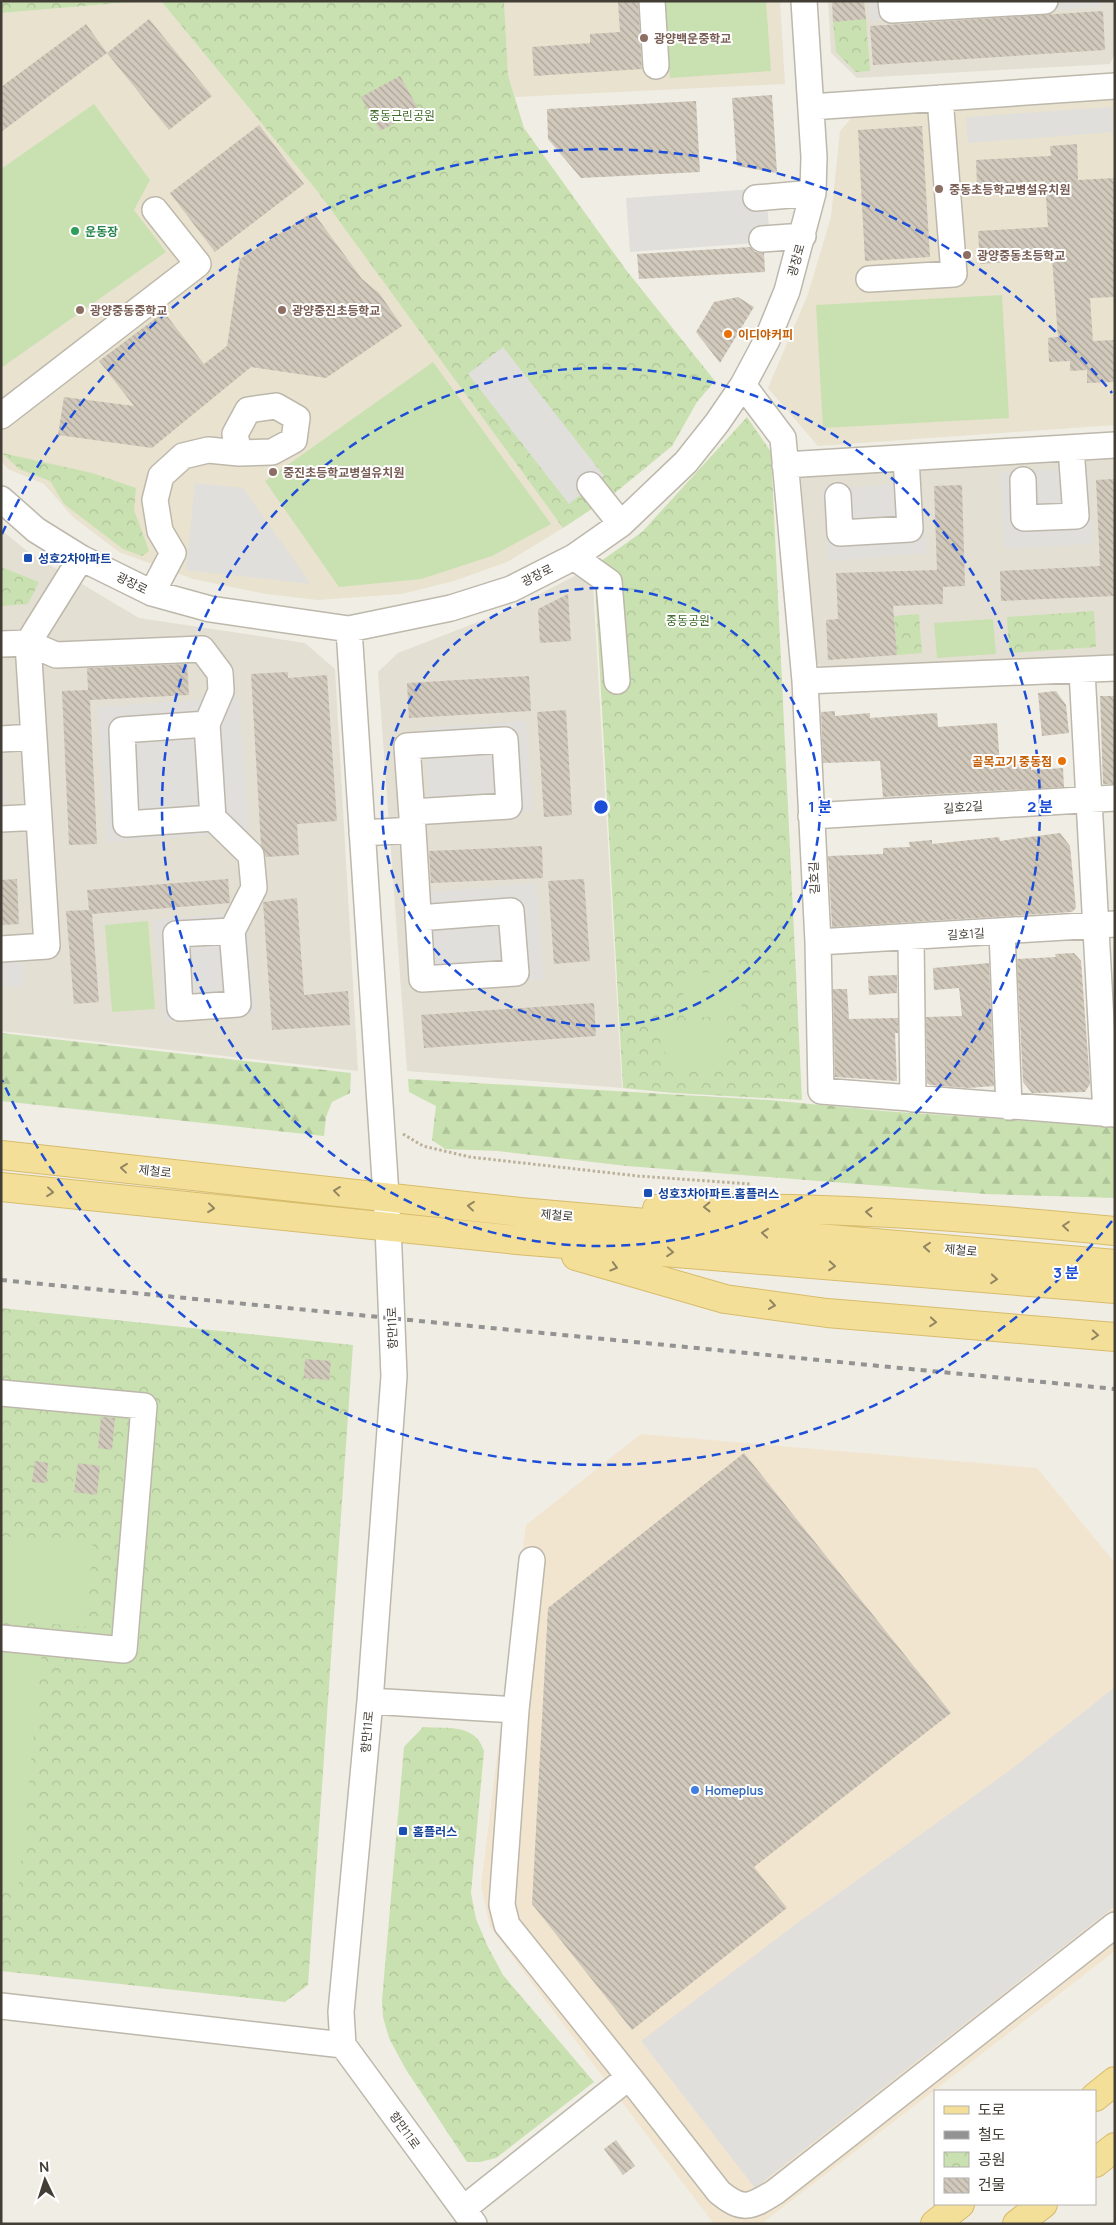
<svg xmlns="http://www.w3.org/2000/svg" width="1116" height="2225" font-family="Manrope,'Noto Sans KR',sans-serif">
	<defs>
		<pattern id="forest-firs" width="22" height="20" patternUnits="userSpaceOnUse" patternTransform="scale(1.25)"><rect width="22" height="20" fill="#c9e1b0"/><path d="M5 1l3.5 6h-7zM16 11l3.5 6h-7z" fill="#aec298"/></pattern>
		<pattern id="park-crowns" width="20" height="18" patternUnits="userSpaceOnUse" patternTransform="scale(1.25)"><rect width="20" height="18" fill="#c9e1b0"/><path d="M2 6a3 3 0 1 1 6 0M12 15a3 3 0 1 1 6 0" fill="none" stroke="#aec298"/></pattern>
		<pattern id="building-back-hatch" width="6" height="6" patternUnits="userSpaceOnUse" patternTransform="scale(1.25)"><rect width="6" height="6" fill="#d1c9bb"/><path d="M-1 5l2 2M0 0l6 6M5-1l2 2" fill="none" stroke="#aba499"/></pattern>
	</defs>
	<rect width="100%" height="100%" fill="#f0ede4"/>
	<path fill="#e4dfd3" d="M828,1H1114L1115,53L1110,64L857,78L831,53Z
		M1115,456V656L822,668L809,656L801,475Z
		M1,530L30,553L139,618L305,643L335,669L358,1071L1,1031Z
		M592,567L622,1088L407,1071L378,672L398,653L511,609Z"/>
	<path fill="#f1e5d0" d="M641,1434L1037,1468L1115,1563V1951L761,2224H714L490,1927L481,1886L526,1525Z"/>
	<path fill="#e8e2cf" d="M144,1H161L318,192L563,528L507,562L454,581L402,594L318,600L266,594L193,579L119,552L73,517L44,484L8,469L1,461V13Z
		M504,1H780L785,84L515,97L508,75Z
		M1115,97V425L818,446L768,388L808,294L831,217L840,131L855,114Z"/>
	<path fill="url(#forest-firs)" d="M1,1033L351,1073L350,1093L332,1102L326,1117L324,1136L1,1101Z
		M408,1079L769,1100L883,1111L1115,1127V1198L986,1194L627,1166L498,1151L445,1149L432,1140L436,1106L409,1092Z"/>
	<path fill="url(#park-crowns)" d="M1,1H144L1,13Z
		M161,1H504L508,75L524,128L626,270L715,381L697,402L672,446L610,497L563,528L318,192Z
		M866,19L870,71L856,72L836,52L833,22Z
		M747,417L771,452L802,1100L673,1093L623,1088L594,566L642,532Z
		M2,453L92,473L136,488L134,510L149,551L142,556L123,549L64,504L50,481L19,469Z
		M1,567L39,582L28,604L1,606Z
		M1094,611L1096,647L1009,653L1007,617Z
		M919,614L922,653L897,655L894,616Z
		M1,1308L353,1345L308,1985L285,2002L1,1971Z
		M423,1727C448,1729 475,1723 484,1751L471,1893L476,1919L487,1945L503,1975L594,2082L496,2158L480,2162H467L405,2068L389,2038L383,2017L382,2000L404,1747Z"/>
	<path fill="#c9e1b0" d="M665,1H766L771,71L670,78Z
		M94,104L150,180L134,210L166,252L1,368V169Z
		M1002,295L1009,418L823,428L816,305Z
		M433,362L551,524L492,556L421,579L339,587L265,481Z
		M993,619L996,654L937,658L934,623Z
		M148,921L155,1009L112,1012L105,925Z
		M740,971L742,1015L684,1018L682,974Z
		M724,1024L725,1066L666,1068L664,1026Z
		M1,1536L93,1545L85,1627L1,1619Z
		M1,1649L42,1653L18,1892L1,1890Z"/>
	<path fill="#e1dfdc" d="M870,1H1099L1100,7L871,21Z
		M1112,107L1114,132L968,143L966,117Z
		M766,188L770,242L630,252L626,198Z
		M503,347L604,476L569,504L468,374Z
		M1089,468L1092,544L1005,549L1000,472Z
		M921,482L927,553L829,561L822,490Z
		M195,483L243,488L311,584L186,570Z
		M239,697L249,832L107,842L97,707Z
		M526,721L532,810L430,818L424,728Z
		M1,728L8,827H1Z
		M536,883L544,979L431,989L422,893Z
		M247,912L256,1014L164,1022L154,920Z
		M1,937H23L24,986L1,987Z
		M1115,1687V1906L755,2188L641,2041L800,1921L1009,1771Z"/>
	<path fill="url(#building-back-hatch)" d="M618,1H638L642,69L534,76L532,47L590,43V34L620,32Z
		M832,1H864L866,19L833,22Z
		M1103,11L1105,50L873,65L870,26Z
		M149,19L212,96L169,130L107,53Z
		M86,24L107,53L1,132V87Z
		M400,76L419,110L380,131L361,97Z
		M772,95L777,173L737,166L732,98Z
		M696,101L700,172L581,178L548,139L547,109Z
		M259,125L304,184L215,252L170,193Z
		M922,126L930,257L865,261L858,130Z
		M1077,144L1078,180L1115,178V297L1090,298L1093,341L1115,340V382L1087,383V370L1070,371V361L1049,362L1048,338L1058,337L1052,259L980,264L978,231L1048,227L1045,181L977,185L976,160L1051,156L1050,146Z
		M313,212L362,279L379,293L402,326L326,378L251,367L152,448L58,435L64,397L134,406L99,361L164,312L204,364L227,346L240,259Z
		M750,247L755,252L764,253L765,272L639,279L637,254Z
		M738,297L754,307L720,363L696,332L714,302Z
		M1115,479V596L1001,601L1000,571L1100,566L1096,480Z
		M962,485L965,586L943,587V604L893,606L897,655L828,660L826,620L838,619L836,573L937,570L934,486Z
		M568,594L571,641L540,643L538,609Z
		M187,664L189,695L90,700L97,844L69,845L62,691L88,690L87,668Z
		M288,672V678L327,675L337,821L297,824L299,855L266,857L261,845L251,674Z
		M529,676L531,711L409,718L407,683Z
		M1056,691L1066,705L1069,733L1042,736L1038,693Z
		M1100,696H1115V784H1103Z
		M566,710L572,815L544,817L537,712Z
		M835,711V716L870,713V718L937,713L938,727L997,723L1000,766L1031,763V770L1063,768L1064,787L883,797L880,761L823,763L821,712Z
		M1060,833L1070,846L1076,908L1072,912L832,927L828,856L883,854V848L910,847L909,842L932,840V844L999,837L1000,841Z
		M542,846L543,878L431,883L429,851Z
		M17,879L19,924L1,925V880Z
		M228,879L230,903L92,914L99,1002L74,1004L66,911L89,910L87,890Z
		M584,879L590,961L554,964L548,881Z
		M297,898L304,995L348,991L350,1025L272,1030L263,902Z
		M1074,953L1081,961L1090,1084L1085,1092L1032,1093L1023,1082L1017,959L1056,957L1055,954Z
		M989,963L994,1086L968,1088L930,1085L927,1083L926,1017L962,1016L959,988L934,990L933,968Z
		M897,975V993L869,995L868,976Z
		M833,989H847L849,1019L898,1018V1033H895L897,1081L835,1077Z
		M594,1003L596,1036L424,1048L421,1015Z
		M305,1359L331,1361L329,1380L304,1378Z
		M101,1417L115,1418L112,1450L98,1448Z
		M744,1453L951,1713L754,1867L787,1908L632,2030L532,1904L548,1608Z
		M35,1461L48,1463L46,1483L32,1482Z
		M78,1463L100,1466L97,1495L74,1492Z
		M616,2140L635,2166L623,2175L604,2149Z"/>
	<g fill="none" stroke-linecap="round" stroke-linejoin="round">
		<defs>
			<path id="minor" d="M652,1L656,66
				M891,1L892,10L1045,1
				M811,107L1115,86
				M756,198L813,193
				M762,239L803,236
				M869,279L954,274L940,98
				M743,385L783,438L805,681
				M1,416L198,264L155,210
				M785,465L1115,445
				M1023,480L1024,518L1076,516L1071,448
				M590,485L621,524
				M838,496L840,533L910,529L906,458
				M1,499L36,530L81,558L152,593L210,609L349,629L451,608L511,589L574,557L621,524L686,462L717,423L743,385L767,340L787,291L813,193L814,157L804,1
				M574,557L609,582L617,681
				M152,593L173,553L160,531L155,500L161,476L183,456L208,450L239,453L272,452L294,440L297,418L276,406L248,410L235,434L239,453
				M349,629L388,1226L394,1376L370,1701L341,2012L343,2045L474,2224
				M1,644L28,643L56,655L202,649L220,673L221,691L207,724L213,818L126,824L122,730L207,724
				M1115,668L805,681L818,942L821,1091L1115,1114
				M1082,671L1106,1114
				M1,739L34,737
				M811,816L1115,798
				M213,818L251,855L254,888L232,931L238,1004L180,1008L176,934L232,931
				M1,819L39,817
				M413,830L422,979L516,973L511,911L418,918
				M362,833L413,830L407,746L505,740L509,806L412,812
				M1002,932L1009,1107
				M911,938L913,1099
				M818,942L1115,924
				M1,949L47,946L28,643L81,558
				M1,1393L144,1406L124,1650L1,1638
				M532,1560L516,1710L502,1905L507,1925L629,2077
				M370,1701L516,1710
				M1,2006L343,2045
				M463,2209L629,2077L719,2192C743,2212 751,2207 775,2192L1115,1925"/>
			<path id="major" d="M1,1155L520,1212L1115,1264
				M1,1187L517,1240L1115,1289
				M657,1209C810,1205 962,1216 1115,1231
				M576,1256L725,1299L827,1313L1115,1337
				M1095,2097L1115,2081
				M1095,2163L1115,2147
				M935,2224L960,2204
				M1017,2224L1043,2204"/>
		</defs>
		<use href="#minor" stroke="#bdb8ab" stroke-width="28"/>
		<use href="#major" stroke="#d7bc6b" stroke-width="30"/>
		<path stroke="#bbb19a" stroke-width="3" stroke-dasharray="2.5 2.5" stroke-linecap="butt" d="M403,1134L423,1146L470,1157L638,1176L750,1184"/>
		<use href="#minor" stroke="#fff" stroke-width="25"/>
		<use href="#major" stroke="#f4df99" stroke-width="28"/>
		<path stroke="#939393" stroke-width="4" stroke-dasharray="6 6" stroke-linecap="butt" d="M1,1280L1115,1389"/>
	</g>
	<defs><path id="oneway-chevron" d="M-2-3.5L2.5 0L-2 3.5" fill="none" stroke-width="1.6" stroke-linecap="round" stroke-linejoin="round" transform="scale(1.25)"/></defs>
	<g stroke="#928662">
		<use href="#oneway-chevron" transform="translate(124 1168) rotate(-174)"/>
		<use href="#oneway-chevron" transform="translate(337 1191) rotate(-173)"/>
		<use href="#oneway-chevron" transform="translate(50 1192) rotate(6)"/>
		<use href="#oneway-chevron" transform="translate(471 1206) rotate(-174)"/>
		<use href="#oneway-chevron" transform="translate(707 1207) rotate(179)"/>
		<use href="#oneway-chevron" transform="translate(211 1208) rotate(6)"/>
		<use href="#oneway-chevron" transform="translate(869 1212) rotate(-177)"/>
		<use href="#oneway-chevron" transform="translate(1066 1226) rotate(-175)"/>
		<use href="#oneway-chevron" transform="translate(765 1233) rotate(-175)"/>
		<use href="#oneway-chevron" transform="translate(927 1247) rotate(-175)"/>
		<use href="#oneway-chevron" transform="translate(670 1252) rotate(5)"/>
		<use href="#oneway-chevron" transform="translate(832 1266) rotate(5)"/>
		<use href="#oneway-chevron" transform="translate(614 1267) rotate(16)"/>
		<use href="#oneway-chevron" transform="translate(994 1279) rotate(5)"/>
		<use href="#oneway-chevron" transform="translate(772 1305) rotate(8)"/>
		<use href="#oneway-chevron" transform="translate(933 1322) rotate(5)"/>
		<use href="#oneway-chevron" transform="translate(1095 1335) rotate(5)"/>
	</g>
	<g fill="none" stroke="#1d4ed8" stroke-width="2.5" stroke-dasharray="9 6">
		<circle cx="601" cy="807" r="219"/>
		<circle cx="601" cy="807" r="439"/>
		<path d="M1112 1221A658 658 0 0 1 2 1080M2 534A658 658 0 0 1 1112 393"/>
	</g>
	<g fill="#8d6e63" stroke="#fff" stroke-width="2">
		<circle cx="644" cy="38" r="5"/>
		<circle cx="939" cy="189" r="5"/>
		<circle cx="967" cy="255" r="5"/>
		<circle cx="80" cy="310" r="5"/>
		<circle cx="282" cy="310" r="5"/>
		<circle cx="273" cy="472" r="5"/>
	</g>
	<circle fill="#2e9e5b" stroke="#fff" stroke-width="2" cx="75" cy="231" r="5"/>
	<g fill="#e8710a" stroke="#fff" stroke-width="2">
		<circle cx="728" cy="334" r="5"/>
		<circle cx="1062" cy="761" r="5"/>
	</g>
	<g fill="#1a4fb4" stroke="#fff" stroke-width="2">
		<rect x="23" y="553" width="10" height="10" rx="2.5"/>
		<rect x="643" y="1188" width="10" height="10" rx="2.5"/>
		<rect x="398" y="1826" width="10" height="10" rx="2.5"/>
	</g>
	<circle fill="#3f7fe0" stroke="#fff" stroke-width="2" cx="695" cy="1790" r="5"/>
	<g text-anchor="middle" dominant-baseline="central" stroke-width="4" stroke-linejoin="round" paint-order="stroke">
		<g font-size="12" font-weight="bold" fill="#785e54" stroke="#fff" text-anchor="start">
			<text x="654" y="38">광양백운중학교</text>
			<text x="949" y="189">중동초등학교병설유치원</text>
			<text x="977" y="255">광양중동초등학교</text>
			<text x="90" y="310">광양중동중학교</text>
			<text x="292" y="310">광양중진초등학교</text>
			<text x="283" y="472">중진초등학교병설유치원</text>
		</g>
		<g font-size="12" fill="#436d2e" stroke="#fff">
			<text x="402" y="115">중동근린공원</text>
			<text x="688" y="620">중동공원</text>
		</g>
		<g font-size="12" font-weight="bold" fill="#27864d" stroke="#fff" text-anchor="start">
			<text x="85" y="231">운동장</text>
		</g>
		<g font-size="12" fill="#423d35" stroke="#fff">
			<text transform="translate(796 260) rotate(-74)">광장로</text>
			<text transform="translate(537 575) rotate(-27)">광장로</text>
			<text transform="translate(132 583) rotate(26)">광장로</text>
			<text transform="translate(963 807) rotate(-4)">길호2길</text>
			<text transform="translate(814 878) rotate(-93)">길호길</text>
			<text transform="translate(966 934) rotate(-3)">길호1길</text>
			<text transform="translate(155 1171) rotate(6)">제철로</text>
			<text transform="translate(557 1215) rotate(5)">제철로</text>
			<text transform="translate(961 1250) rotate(5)">제철로</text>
			<text transform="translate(392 1328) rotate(-92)">항만11로</text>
			<text transform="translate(367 1732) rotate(-85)">항만11로</text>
			<text transform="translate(405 2130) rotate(54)">항만11로</text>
		</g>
		<g font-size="12" font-weight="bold" fill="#c56008" stroke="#fff" text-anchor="start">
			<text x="738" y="334">이디야커피</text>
			<text x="1052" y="761" text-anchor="end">골목고기 중동점</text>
		</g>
		<g font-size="12" font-weight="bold" fill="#164399" stroke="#fff" text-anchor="start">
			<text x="38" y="558">성호2차아파트</text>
			<text x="658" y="1193">성호3차아파트.홈플러스</text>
			<text x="413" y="1831">홈플러스</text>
		</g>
		<g font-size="12" font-weight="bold" fill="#366cbe" stroke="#fff" text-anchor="start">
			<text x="705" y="1790">Homeplus</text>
		</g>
	</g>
	<circle cx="601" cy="807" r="8" fill="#1d4ed8" stroke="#fff" stroke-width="2.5"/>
	<g font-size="15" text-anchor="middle" font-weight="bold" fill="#1d4ed8" stroke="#fff" stroke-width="4" stroke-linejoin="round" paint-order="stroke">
		<text x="820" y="812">1 분</text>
		<text x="1040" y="812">2 분</text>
		<text x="1066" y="1278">3 분</text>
	</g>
	<rect width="1116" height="2225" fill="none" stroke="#423d35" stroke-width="5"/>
	<rect x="934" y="2090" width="162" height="115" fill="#ffffff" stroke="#b3b1ae"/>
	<rect x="944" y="2106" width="25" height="8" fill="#f4df99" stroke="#b3b1ae"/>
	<text x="978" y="2115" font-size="15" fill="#423d35">도로</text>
	<rect x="944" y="2131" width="25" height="8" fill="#939393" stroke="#b3b1ae"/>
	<text x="978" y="2140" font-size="15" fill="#423d35">철도</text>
	<rect x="944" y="2152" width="25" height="15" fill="url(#park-crowns)" stroke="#b3b1ae"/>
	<text x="978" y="2165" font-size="15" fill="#423d35">공원</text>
	<rect x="944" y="2178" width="25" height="15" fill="url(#building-back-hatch)" stroke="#b3b1ae"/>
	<text x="978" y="2190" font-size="15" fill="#423d35">건물</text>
	<g transform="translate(45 2180) rotate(356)" stroke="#ffffff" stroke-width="4" paint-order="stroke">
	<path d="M0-4L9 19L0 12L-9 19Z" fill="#423d35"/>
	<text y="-8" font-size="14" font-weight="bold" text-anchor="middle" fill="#423d35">N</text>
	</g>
</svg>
